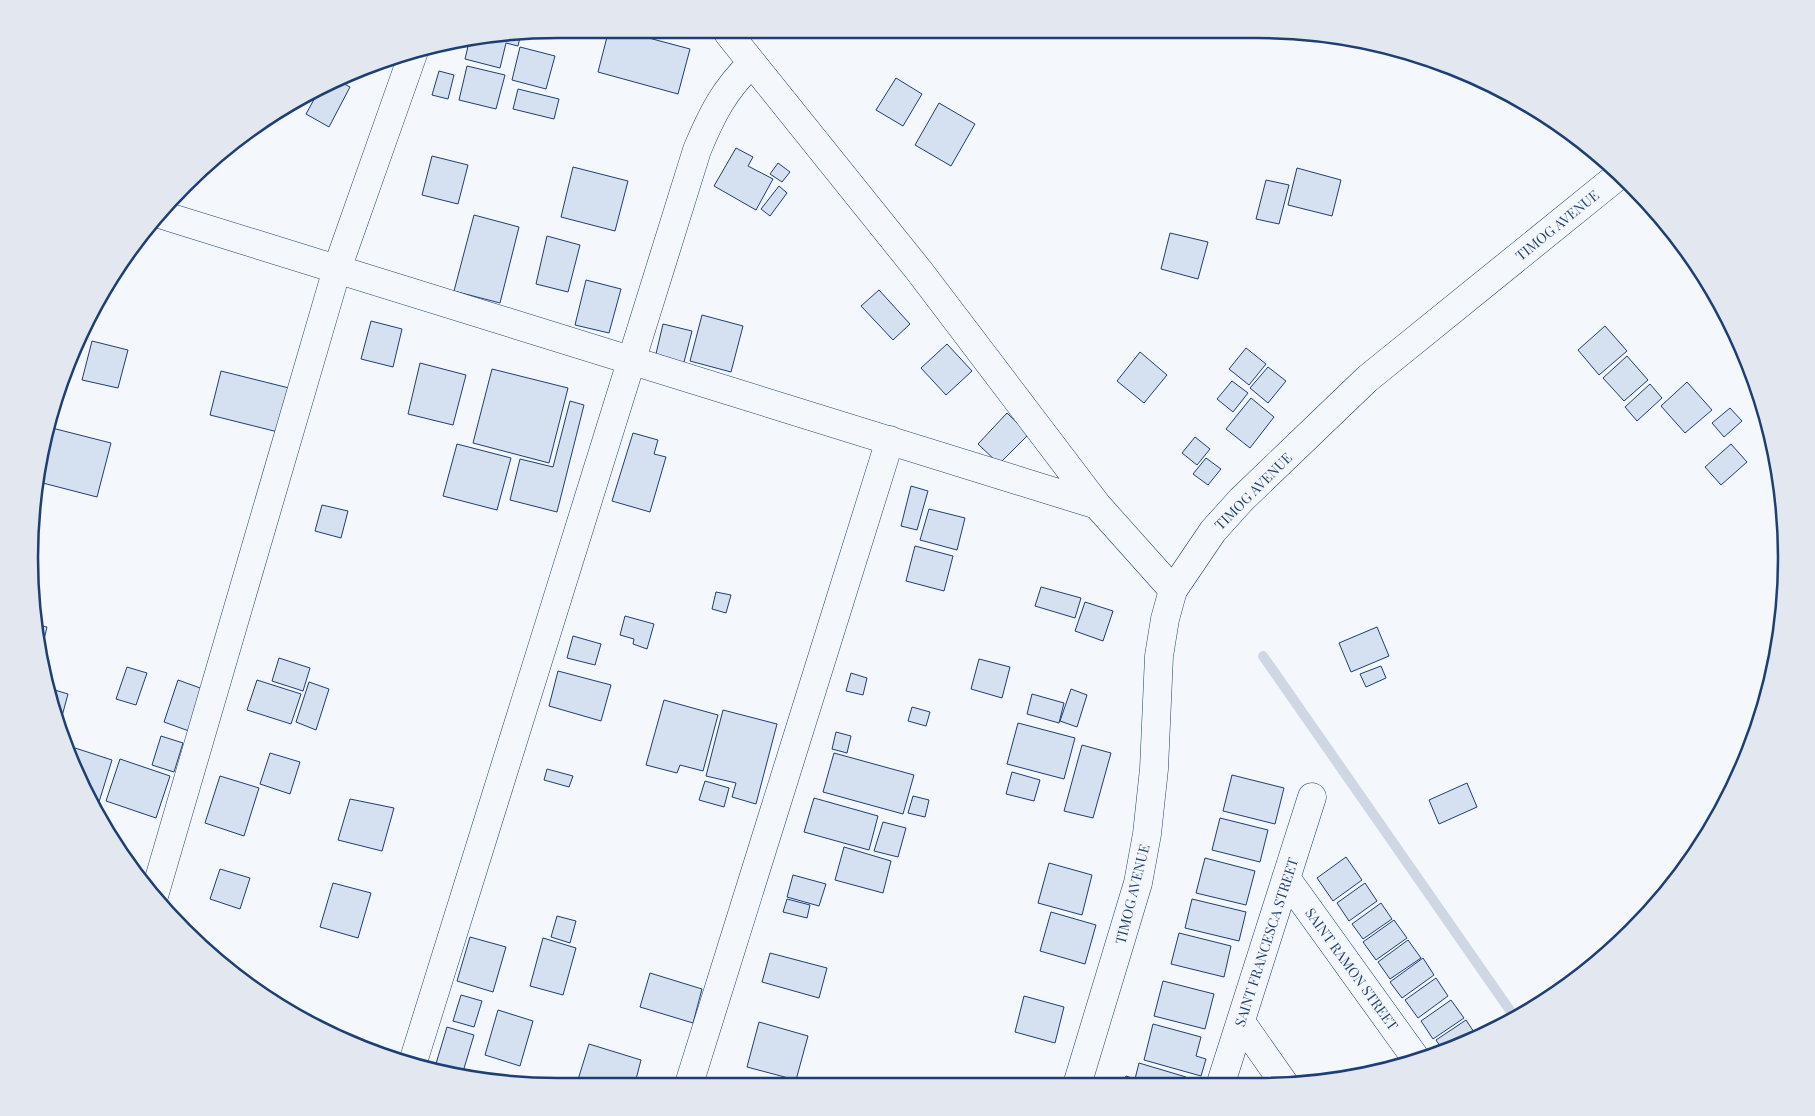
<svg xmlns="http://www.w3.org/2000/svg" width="1815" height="1116" font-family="'Playfair Display',serif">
	<rect width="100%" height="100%" fill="#f4f7fb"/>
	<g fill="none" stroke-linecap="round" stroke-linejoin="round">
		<path stroke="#cfd7e4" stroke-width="10" d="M1263,656L1516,1019"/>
	</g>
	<path fill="#d5e0f0" stroke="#1d3f73" d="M489,33H521L518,46L506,43L500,68L465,59L470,38Z
		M608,33H630L690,49L678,94L598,72Z
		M520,47L555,56L546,89L512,80Z
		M369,65L366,74L357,72L358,69Z
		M467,66L505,75L496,109L459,100Z
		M439,71L454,75L448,99L432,95Z
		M896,78L922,94L903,126L876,110Z
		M335,79L350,87L329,127L306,114L322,85Z
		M518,89L559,99L554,119L513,109Z
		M939,103L975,124L951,166L915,145Z
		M736,148L753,157L748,166L773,179L756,210L714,186Z
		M432,156L468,165L458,204L422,195Z
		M778,163L790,172L782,182L770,174Z
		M573,167L628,181L615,231L561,217Z
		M1297,168L1341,180L1332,216L1288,205Z
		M1266,180L1289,185L1279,224L1256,219Z
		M779,186L787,193L770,216L761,209Z
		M474,215L519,227L500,303L454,291Z
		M1170,233L1208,242L1198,279L1161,269Z
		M547,236L580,245L568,292L536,284Z
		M586,280L621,289L609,333L575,325Z
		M879,290L910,324L893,340L861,306Z
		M702,315L743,326L731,372L690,361Z
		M371,321L402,329L393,367L361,359Z
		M663,324L692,331L683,366L655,358Z
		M1605,326L1627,351L1599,375L1578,350Z
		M92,341L128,350L118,388L82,380Z
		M947,344L972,371L946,395L921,368Z
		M1246,348L1266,364L1249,385L1229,369Z
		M1140,352L1167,375L1144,403L1117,381Z
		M1627,356L1648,380L1624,401L1603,378Z
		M420,363L466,375L453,425L408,414Z
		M1268,367L1286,381L1268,403L1250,388Z
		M492,369L568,388L549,463L473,443Z
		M221,371L289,388L278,432L210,415Z
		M1232,381L1248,393L1233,412L1217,399Z
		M1687,382L1712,410L1685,433L1661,406Z
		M1650,384L1662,398L1637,421L1625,407Z
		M1251,398L1274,417L1250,448L1226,429Z
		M570,401L584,405L557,512L510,500L520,459L553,467Z
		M1730,408L1742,421L1724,437L1712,423Z
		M1007,413L1029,434L999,464L978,444Z
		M48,427L111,443L97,497L35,481Z
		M633,433L658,440L654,454L666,457L650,512L612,501Z
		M1195,437L1210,449L1197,465L1182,453Z
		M457,444L511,458L497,510L443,496Z
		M1731,444L1747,462L1721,485L1705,467Z
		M1206,458L1221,469L1208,485L1193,474Z
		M911,486L928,491L917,530L901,526Z
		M322,505L348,511L341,538L315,531Z
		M929,509L965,518L957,550L920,540Z
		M915,546L953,556L944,591L906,581Z
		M1041,587L1081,598L1075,618L1035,606Z
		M716,592L731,595L726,613L712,609Z
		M1085,602L1113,611L1103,641L1075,631Z
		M625,616L654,624L647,649L633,644L634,639L620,635Z
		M33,624L47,627L40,656L33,627Z
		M1377,627L1389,656L1351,672L1339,643Z
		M573,636L601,644L595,665L567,658Z
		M279,658L310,668L303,691L272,681Z
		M979,659L1010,667L1002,698L971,689Z
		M1381,666L1386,678L1366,687L1360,674Z
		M127,667L147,673L136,705L116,699Z
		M558,671L611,685L601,721L549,706Z
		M851,673L867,678L863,695L846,691Z
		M178,680L203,689L189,731L164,722Z
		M257,680L301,694L291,724L247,710Z
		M309,682L329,689L316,730L296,722Z
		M48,688L68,694L58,731L57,728Z
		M1071,689L1087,695L1077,727L1060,721Z
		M1032,694L1064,703L1059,723L1027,714Z
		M664,700L718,715L703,771L680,765L677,773L646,765Z
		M912,707L930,712L926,726L908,721Z
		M723,710L777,724L756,804L732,797L736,783L706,776Z
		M1018,723L1075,738L1064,779L1007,764Z
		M836,732L851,736L847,753L832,749Z
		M161,736L183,743L174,772L152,765Z
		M1082,745L1111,753L1093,818L1064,811Z
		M72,747L112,760L99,802L92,799L70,754Z
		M270,753L300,762L290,794L260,784Z
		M834,753L914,775L903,814L823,792Z
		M120,759L170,776L156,818L106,801Z
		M547,769L573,776L569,787L544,780Z
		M1012,772L1040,780L1034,801L1006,794Z
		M1232,775L1284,788L1275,824L1223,811Z
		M220,776L259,788L244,836L205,823Z
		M705,781L729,788L724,807L699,800Z
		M1467,783L1477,807L1439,824L1429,800Z
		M913,796L929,800L925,817L908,813Z
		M814,798L878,816L869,850L804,832Z
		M350,799L394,808L382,851L338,840Z
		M1220,818L1268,830L1260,862L1212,850Z
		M883,822L906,828L898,857L874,851Z
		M844,847L891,861L883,893L835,880Z
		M1346,857L1362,880L1333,901L1317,878Z
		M1205,858L1255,871L1246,905L1196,893Z
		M1049,863L1092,875L1082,915L1038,903Z
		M220,869L250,878L240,909L210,899Z
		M793,875L826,884L819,906L787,897Z
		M333,883L371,893L358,938L320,927Z
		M1365,883L1377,901L1349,921L1337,903Z
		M787,899L810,905L807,918L783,912Z
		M1192,899L1246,912L1239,941L1185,928Z
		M1381,903L1392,919L1363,939L1352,924Z
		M1051,912L1096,925L1085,964L1040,951Z
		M557,916L576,921L570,943L551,937Z
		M1394,920L1407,938L1376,960L1363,942Z
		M1179,933L1231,946L1224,977L1171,964Z
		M470,937L506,947L493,992L457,981Z
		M543,938L576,948L563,995L530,986Z
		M1408,940L1421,958L1390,979L1378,962Z
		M770,953L827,968L819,998L762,982Z
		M1423,958L1434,975L1402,998L1390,982Z
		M650,973L702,989L693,1023L640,1007Z
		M1436,978L1448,996L1418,1018L1405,1000Z
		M1163,981L1214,994L1205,1029L1154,1016Z
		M461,995L482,1001L474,1027L453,1021Z
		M1024,996L1064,1007L1055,1043L1015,1032Z
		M1451,1000L1464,1018L1433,1039L1421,1021Z
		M498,1010L533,1021L520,1066L485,1055Z
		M1466,1020L1476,1035L1442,1049L1436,1040Z
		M759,1022L808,1036L796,1080L747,1067Z
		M1153,1024L1201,1037L1196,1056L1206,1059L1201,1076L1144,1060Z
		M447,1027L474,1035L462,1075L435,1067Z
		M589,1044L641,1060L635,1083H577Z
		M1139,1063L1186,1077L1183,1086L1123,1085L1126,1076L1135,1079Z"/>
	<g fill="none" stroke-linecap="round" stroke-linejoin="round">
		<defs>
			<path id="minor" d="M728,33L920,272L1097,505L1173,590
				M159,214L1097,505
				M1286,878L1417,1060
				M154,896L337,269L414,51
				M1241,1022L1286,1086
				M413,1062L697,150C712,114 724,90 752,63
				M689,1084L890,440
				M1220,1086L1312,797"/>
			<path id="secondary" d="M1077,1085L1138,883L1147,834L1154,769L1159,656L1165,619L1173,590L1213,531L1241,500L1367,379L1619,175"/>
		</defs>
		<use href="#minor" stroke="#1d3f73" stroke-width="29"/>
		<use href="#secondary" stroke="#1d3f73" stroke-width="29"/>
		<use href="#minor" stroke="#f4f7fb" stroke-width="28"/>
		<use href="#secondary" stroke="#f4f7fb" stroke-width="28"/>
	</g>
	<g text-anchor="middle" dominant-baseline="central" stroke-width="4" stroke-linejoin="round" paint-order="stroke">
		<g font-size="14" fill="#1d3f73" stroke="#f4f7fb">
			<text transform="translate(1557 225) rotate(-39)">TIMOG AVENUE</text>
			<text transform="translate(1253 491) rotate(-45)">TIMOG AVENUE</text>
			<text transform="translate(1132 894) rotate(-76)">TIMOG AVENUE</text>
			<text transform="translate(1266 942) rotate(-72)">SAINT FRANCESCA STREET</text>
			<text transform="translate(1352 969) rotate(54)">SAINT RAMON STREET</text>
		</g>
	</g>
	<path d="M0 0H1815V1116H0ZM558 38H1258A520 520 0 0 1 1778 558V558A520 520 0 0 1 1258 1078H558A520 520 0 0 1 38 558V558A520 520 0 0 1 558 38Z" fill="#e3e8f0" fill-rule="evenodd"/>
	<path fill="none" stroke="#1d3f73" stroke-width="2.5" d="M558 38H1258A520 520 0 0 1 1778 558V558A520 520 0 0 1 1258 1078H558A520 520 0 0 1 38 558V558A520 520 0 0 1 558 38Z"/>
</svg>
